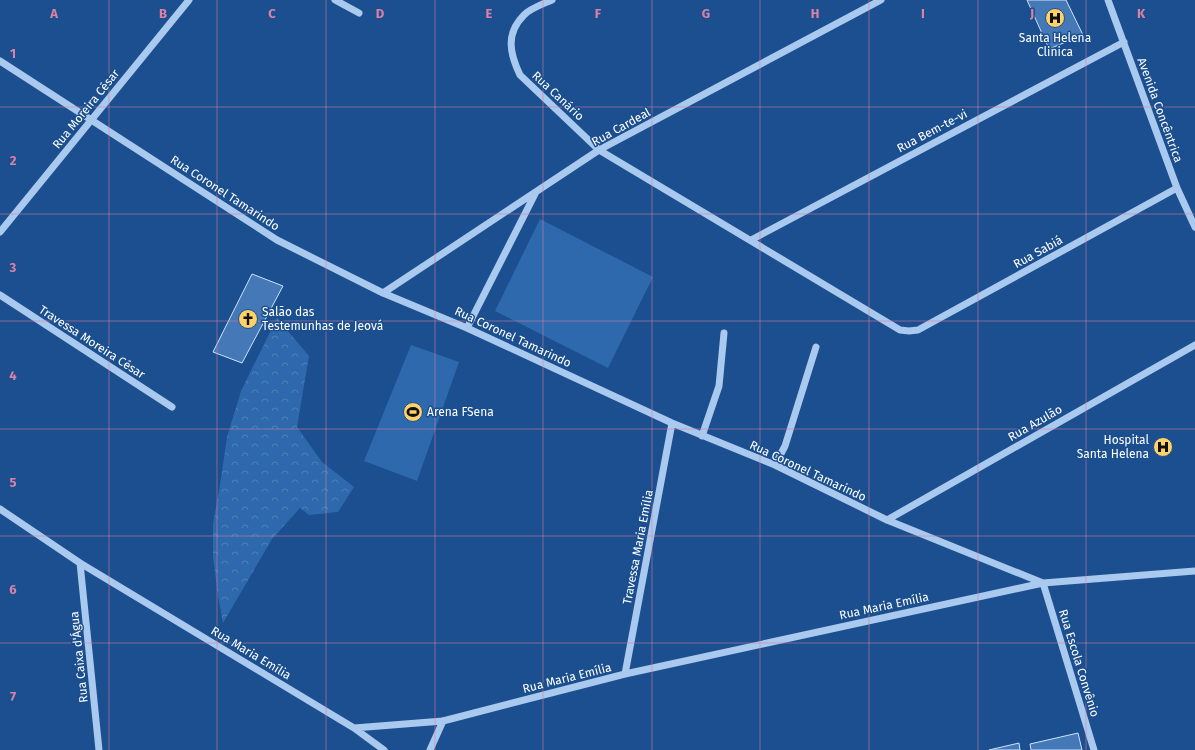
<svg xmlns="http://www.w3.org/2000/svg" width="1195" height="750" font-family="'Fira Sans',sans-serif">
	<defs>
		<pattern id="forest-crowns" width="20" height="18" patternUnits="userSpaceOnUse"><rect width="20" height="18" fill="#2e69ad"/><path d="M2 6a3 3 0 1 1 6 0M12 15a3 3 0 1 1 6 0" fill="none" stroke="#4d80b9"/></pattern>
	</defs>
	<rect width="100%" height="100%" fill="#1b4f8f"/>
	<path fill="url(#forest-crowns)" d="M277,318L309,356L297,427L322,462L354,487L338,512L309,515L300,508L272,539L223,623L218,596L213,557V524L220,485L227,437L241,391Z"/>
	<path fill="#2e69ad" d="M540,219L653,277L608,368L495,311Z
		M411,345L459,362L417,481L364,461Z"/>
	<path fill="#4478b7" stroke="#cfe3fa" d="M1027,0H1066L1083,35L1049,49Z
		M252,274L283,286L242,363L213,352Z
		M1078,733L1082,750H1031L1030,744Z
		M1019,743L1020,750H989Z"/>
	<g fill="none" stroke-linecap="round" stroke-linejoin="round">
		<path stroke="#a9c9ee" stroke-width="7" d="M335,0L359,13
			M552,0C543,4 531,8 524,15C505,34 510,54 520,75L599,150L900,330L909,331L918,330L1177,188
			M1108,0L1177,188L1195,227
			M0,61L277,240L383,293L467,328L672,423L775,465L887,520L1043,583
			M0,232L189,0
			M751,240L1124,42
			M383,293L599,150L881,0
			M0,295L172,407
			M467,328L535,194
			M702,436L719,386L724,333
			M775,465L785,446L816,347
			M0,509L80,563L354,728L443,721L625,674L1043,583L1195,571
			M887,520L1195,345
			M80,563L99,750
			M1043,583L1094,750
			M625,674L672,423
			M354,728L384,750
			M430,750L443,721"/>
	</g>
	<path fill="none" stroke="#dd80a5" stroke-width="1" stroke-opacity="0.55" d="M109,0V750M217,0V750M326,0V750M435,0V750M543,0V750M652,0V750M760,0V750M869,0V750M978,0V750M1086,0V750M0,107H1195M0,214H1195M0,321H1195M0,429H1195M0,536H1195M0,643H1195"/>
	<defs>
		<symbol id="hospital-disc" viewBox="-11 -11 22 22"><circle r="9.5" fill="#ffd166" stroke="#1b4f8f"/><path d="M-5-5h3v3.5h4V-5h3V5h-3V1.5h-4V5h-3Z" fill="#111"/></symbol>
		<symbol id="church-disc" viewBox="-11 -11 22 22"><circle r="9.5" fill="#ffd166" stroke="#1b4f8f"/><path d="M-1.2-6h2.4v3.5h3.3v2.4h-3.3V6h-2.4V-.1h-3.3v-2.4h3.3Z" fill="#111"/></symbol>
		<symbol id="stadium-disc" viewBox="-11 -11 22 22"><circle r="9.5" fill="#ffd166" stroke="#1b4f8f"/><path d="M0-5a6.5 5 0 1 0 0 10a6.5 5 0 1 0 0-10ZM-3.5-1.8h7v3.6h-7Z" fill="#111"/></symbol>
	</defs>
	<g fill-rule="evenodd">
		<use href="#hospital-disc" x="1044" y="7" width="22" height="22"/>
		<use href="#church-disc" x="237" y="308" width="22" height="22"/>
		<use href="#stadium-disc" x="402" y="401" width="22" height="22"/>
		<use href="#hospital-disc" x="1152" y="436" width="22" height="22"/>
	</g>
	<g text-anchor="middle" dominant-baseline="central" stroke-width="3" stroke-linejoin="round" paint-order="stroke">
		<g font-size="12" fill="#fff" stroke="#1b4f8f" text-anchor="start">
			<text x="1055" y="38" text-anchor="middle">Santa Helena<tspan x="1055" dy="14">Clinica</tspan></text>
			<text x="262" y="312">Salão das<tspan x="262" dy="14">Testemunhas de Jeová</tspan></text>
			<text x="427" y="412">Arena FSena</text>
			<text x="1149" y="440" text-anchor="end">Hospital<tspan x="1149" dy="14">Santa Helena</tspan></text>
		</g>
		<g font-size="12" fill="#fff" stroke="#1b4f8f">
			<text transform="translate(558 96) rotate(43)">Rua Canário</text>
			<text transform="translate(86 109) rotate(-51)">Rua Moreira César</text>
			<text transform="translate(1160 110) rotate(70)">Avenida Concêntrica</text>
			<text transform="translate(621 127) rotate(-29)">Rua Cardeal</text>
			<text transform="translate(932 131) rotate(-28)">Rua Bem-te-vi</text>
			<text transform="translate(225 193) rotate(33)">Rua Coronel Tamarindo</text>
			<text transform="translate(1038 252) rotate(-29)">Rua Sabiá</text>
			<text transform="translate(513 337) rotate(25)">Rua Coronel Tamarindo</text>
			<text transform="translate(92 342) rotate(33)">Travessa Moreira César</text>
			<text transform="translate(1035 423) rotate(-30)">Rua Azulão</text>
			<text transform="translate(808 471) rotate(25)">Rua Coronel Tamarindo</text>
			<text transform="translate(638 547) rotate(-79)">Travessa Maria Emília</text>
			<text transform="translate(884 606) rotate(-12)">Rua Maria Emília</text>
			<text transform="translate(251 653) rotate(31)">Rua Maria Emília</text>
			<text transform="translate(79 657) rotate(-96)">Rua Caixa d'Água</text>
			<text transform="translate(1079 663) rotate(73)">Rua Escola Convênio</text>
			<text transform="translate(567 678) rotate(-14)">Rua Maria Emília</text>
		</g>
	</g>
	<g font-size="13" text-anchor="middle" font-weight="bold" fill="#dd80a5" stroke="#1b4f8f" stroke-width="3" stroke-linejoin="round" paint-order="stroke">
		<text x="54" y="18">A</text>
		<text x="163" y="18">B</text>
		<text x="272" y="18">C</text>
		<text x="380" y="18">D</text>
		<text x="489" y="18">E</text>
		<text x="598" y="18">F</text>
		<text x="706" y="18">G</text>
		<text x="815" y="18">H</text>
		<text x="923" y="18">I</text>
		<text x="1032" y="18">J</text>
		<text x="1141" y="18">K</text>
		<text x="13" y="58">1</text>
		<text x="13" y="165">2</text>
		<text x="13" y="272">3</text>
		<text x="13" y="380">4</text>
		<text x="13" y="487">5</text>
		<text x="13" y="594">6</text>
		<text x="13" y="701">7</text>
	</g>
</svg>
